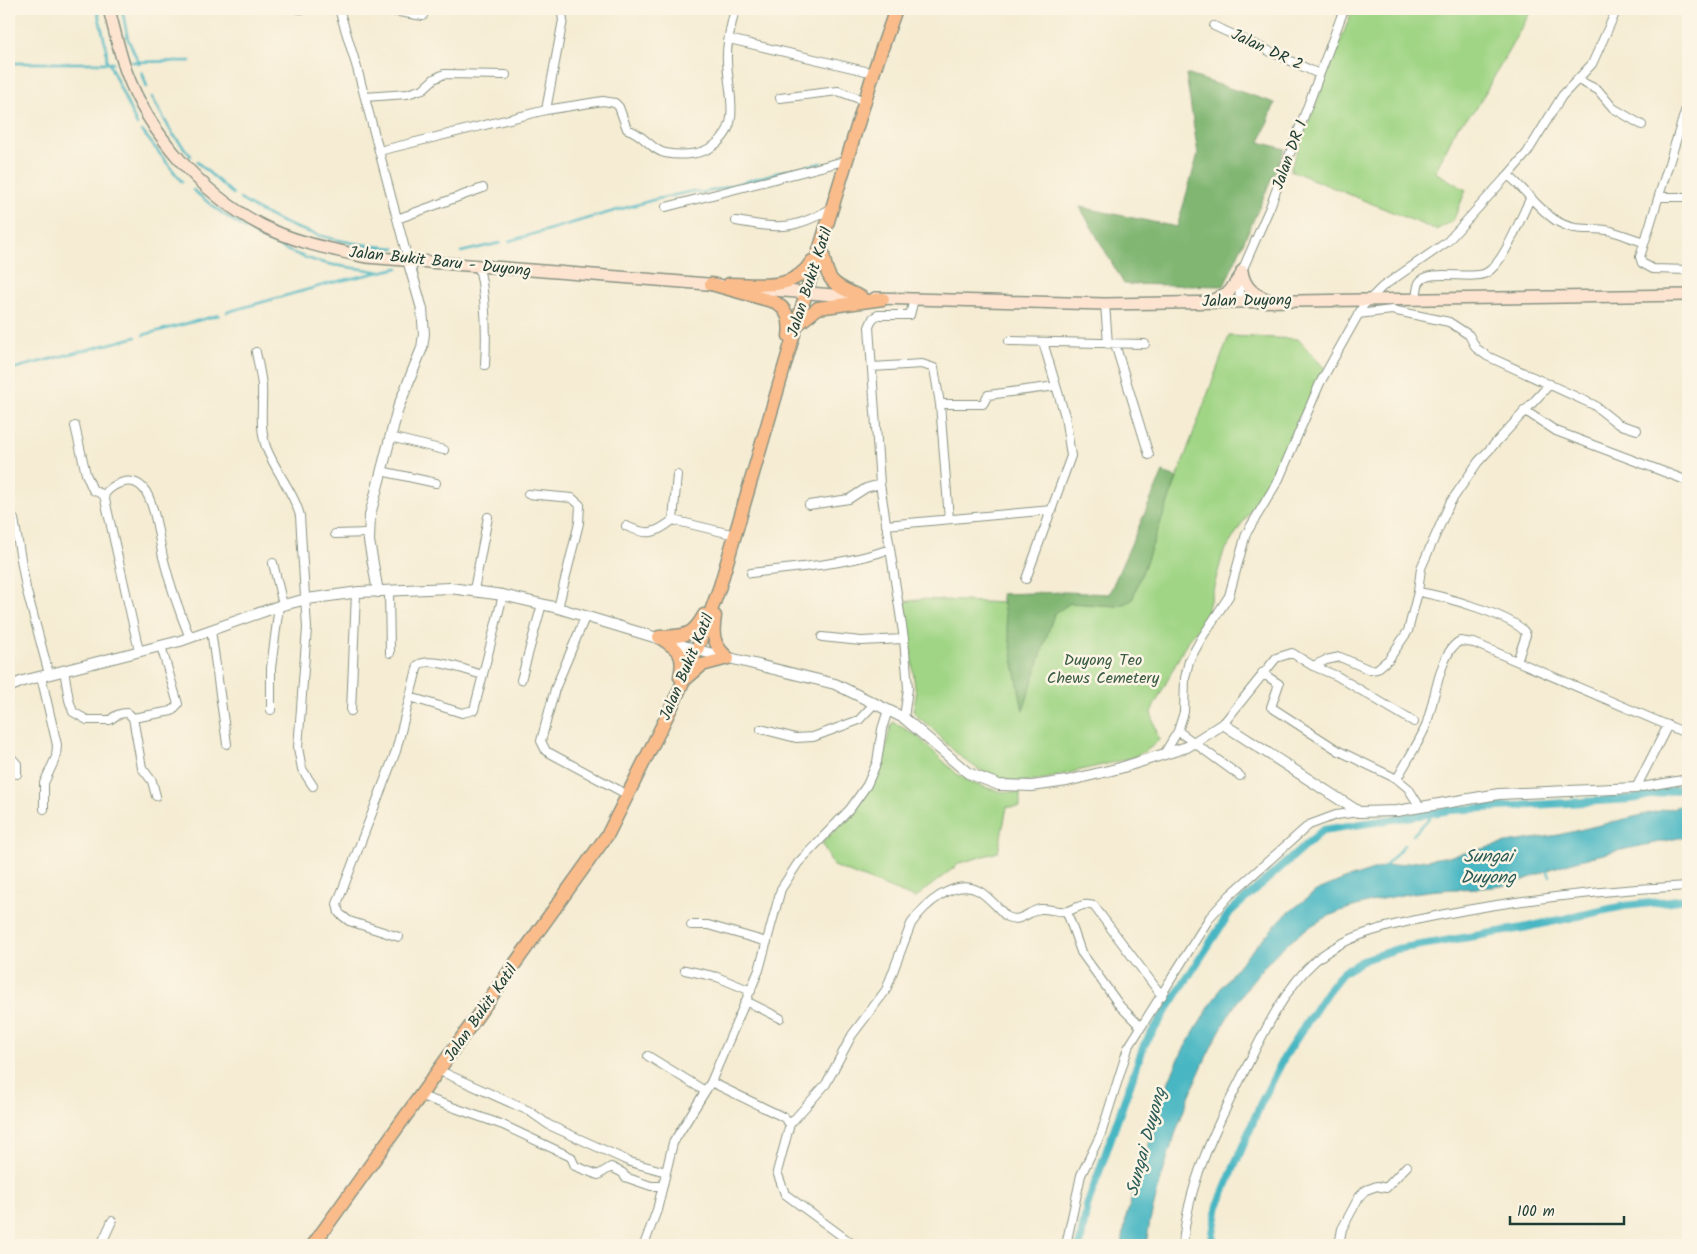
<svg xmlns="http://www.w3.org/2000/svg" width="1697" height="1254" font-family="Kalam,sans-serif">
	<rect width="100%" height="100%" fill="#fcf5e5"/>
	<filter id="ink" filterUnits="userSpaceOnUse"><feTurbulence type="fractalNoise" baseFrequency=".02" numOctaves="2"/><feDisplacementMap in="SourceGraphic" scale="10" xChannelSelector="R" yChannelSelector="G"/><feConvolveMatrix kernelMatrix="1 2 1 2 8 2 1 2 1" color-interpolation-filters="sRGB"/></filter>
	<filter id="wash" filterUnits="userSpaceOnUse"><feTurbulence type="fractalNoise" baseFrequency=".0096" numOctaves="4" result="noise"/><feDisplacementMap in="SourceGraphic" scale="20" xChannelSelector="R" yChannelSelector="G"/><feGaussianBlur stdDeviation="1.12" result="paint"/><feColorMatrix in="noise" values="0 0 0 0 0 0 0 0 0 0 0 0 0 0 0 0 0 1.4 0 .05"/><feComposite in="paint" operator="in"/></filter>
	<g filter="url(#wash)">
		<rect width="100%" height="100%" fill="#f5ecd3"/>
		<path fill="#a0d585" stroke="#60895c" d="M1353,9H1532L1476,109L1457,127L1435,172L1466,190L1453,221L1436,230L1290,170Z
			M1229,336L1298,339L1326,370L1281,461L1223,554L1204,622L1188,640L1151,712L1159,740C1143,758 1118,761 1094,767C1074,771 1052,779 1031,781C990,785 959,759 934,730C927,722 918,720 913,710L916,696L905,602L922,599L1003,603L1023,710L1053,614L1070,603L1118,606L1132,600Z
			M893,722L917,736L957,774L972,783L997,791L1020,793V807H1007L998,852L960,863L915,898L833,866L822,843C848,818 869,796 882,763C888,749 886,735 893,722Z"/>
		<path fill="#80b672" stroke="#507a53" d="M1186,74L1275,103L1260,142L1285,149L1224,286L1124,284L1080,207L1177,227L1198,154Z
			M1163,472L1177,478L1132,600L1118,606L1070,603L1054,614L1023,711L1001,594L1066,592L1109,594Z"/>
		<path fill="#49b7c3" stroke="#347a7c" d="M1688,804V836C1647,845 1606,852 1566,864C1547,869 1531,879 1512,884C1489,889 1464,888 1440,890C1410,892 1379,899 1350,908C1251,938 1198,1063 1169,1153C1160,1183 1150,1214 1146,1245H1122L1126,1217L1135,1187L1170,1078L1183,1050L1222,986L1242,961L1283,917L1316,891L1342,880L1383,867L1461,854L1506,843L1558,835Z"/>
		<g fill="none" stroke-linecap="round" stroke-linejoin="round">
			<path stroke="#49b7c3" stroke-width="2.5" d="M97,9L106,47L107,63
				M122,9L128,39L139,63
				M132,62L190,61
				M9,63H113
				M109,63L137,125
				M142,72L147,87
				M152,97L172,133L191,156
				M142,131L182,182
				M197,162L233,194
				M193,190C229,221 269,247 316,261C336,267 360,268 381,272
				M240,199C288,231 339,244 395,248
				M509,241L653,200L693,191L700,193L716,190L783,171L822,163
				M461,252L500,243
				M227,312L331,283L398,268
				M143,335L219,315
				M9,359L12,368H16L136,337
				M1413,835L1434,813
				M1546,868L1550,876
				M1382,870L1404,845"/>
			<path stroke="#49b7c3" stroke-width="8" d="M1080,1245L1087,1206L1144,1045L1230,912L1323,830L1451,810L1631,799L1688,787
				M1211,1245L1218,1205L1261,1103L1285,1056L1327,992L1343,972L1366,959L1397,949L1523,928L1624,906L1688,899"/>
		</g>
	</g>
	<g filter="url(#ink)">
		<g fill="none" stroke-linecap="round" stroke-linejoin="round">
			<defs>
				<path id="minor" d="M299,9H324
					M339,9L357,68L408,260
					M381,9L423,16
					M1214,26L1319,74
					M729,39L874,73
					M1578,80L1598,90L1613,108L1642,125
					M365,97L407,94L423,89L434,79L444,74L506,75
					M780,98L838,91L865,101
					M1688,102L1640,257L1642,263L1653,269L1688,270
					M546,110L563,20L561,9
					M379,151L546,110L603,101L615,103L619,107L627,129C644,134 651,150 665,153C679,156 698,155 710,148C744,128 728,94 727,61C726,44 731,26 735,9
					M1508,175C1525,189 1537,208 1555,220C1577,234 1590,226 1611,231C1622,234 1633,239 1644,242
					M1659,197H1688
					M666,207L848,160
					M397,219L483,188
					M736,221C780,229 794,230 832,208
					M479,266C486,299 487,331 485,365
					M1416,298C1417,294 1417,287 1419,283C1428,267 1470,281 1486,273C1504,264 1521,216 1531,197
					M1239,301L1242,271L1270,207L1344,9
					M1105,304L1108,344
					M1358,314L1392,310L1449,322L1469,335L1476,348L1487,356L1594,405L1618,424L1637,430
					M1009,341L1145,344
					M1115,344L1149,455
					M256,352C258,363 261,375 262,386C263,407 259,427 266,447C275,471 294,492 300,516L307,628L298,748L302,769L313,786
					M872,367L922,364L934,368L940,404L949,519
					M940,404H983L988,395L1056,386
					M1524,410L1556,431L1688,481
					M75,426L86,474L93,490L104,495L139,651
					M390,437L444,450
					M381,471L436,483
					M677,475L673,520L735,535
					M528,494L572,498L580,505L579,523L558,608
					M104,495C112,484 131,475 143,488C155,501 159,540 163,557C170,585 179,611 190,638
					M809,505L849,499L866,488L880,484
					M14,519L26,588L49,674
					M886,525L1052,510
					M626,526C648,536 655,534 673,520
					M335,534L369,533
					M273,563L283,605
					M751,573C797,567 846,565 890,549
					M1026,579L1071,456L1065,416L1043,342
					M474,590L488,517
					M389,591L390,653
					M1418,592C1437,594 1523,618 1526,635L1517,661
					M586,615L555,689L541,741L546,751L628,795
					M211,630L227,744
					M822,637L861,641L904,639
					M1313,666L1326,660L1340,657L1370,670L1377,669L1389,659L1408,631L1418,592L1421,568L1450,503L1478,462L1550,384
					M64,670L69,700L73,712L87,720H110C116,715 119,713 128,713L133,718L142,768L152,781L156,796
					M1262,673L1279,684L1271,707L1339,751L1397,779
					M41,676L57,745L56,757L44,783V809
					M521,680L542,604
					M410,697L462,713L474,710L503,595
					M271,710V668L279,606
					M351,711L356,593
					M133,718L172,711L178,704L161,646
					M904,718L908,688L904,639L880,484L869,327L873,318L878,315H910L914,299
					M1223,724L1276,658L1292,653L1313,666L1337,676L1414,722
					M761,729L796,738L813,737L859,720L875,703
					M1178,731L1240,776
					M1164,754L1178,731L1184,712L1185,678L1189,661L1201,639L1229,596L1246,534L1279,479L1320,383L1363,306L1382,287L1447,242L1508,175L1527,153L1562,96L1592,64L1617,9
					M9,755L17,764V774
					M1636,788L1668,725
					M1636,788L1688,779
					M1420,807L1408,788L1397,779C1406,762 1417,746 1425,728C1434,707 1439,651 1460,641L1474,643L1688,734
					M1067,912L1081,952L1120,1006L1141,1027
					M691,925H708L767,942
					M399,937L349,921L339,913L337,904L396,751L418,665C430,656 468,671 483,675
					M685,970L717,977L751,991
					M746,1001L780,1018
					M648,1056L705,1091
					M440,1071L529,1111L549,1125L626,1160
					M711,1082L783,1117L790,1124L826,1084L852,1035L886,990L911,924C923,906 954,877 979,891C989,897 999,909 1007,917C1021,923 1027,912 1040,909C1049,908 1060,913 1068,911C1078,908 1083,902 1094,906L1162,996
					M421,1096L503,1125L571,1157L575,1166L598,1175L611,1167L623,1173L625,1177L651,1186H662
					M790,1124L777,1172L785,1194L854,1245
					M630,1162L666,1172
					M101,1245L112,1221
					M644,1245L657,1210L673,1143L711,1082L759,970L781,889L798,863L850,809L867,785L877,762L882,729L888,710
					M1066,1245L1081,1175L1101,1134L1128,1048L1210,917L1230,895L1309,825L1336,815L1359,812
					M1183,1245C1187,1188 1213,1133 1239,1082C1259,1043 1282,990 1315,961C1351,931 1400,923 1445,914C1526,898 1606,890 1688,886
					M1339,1245L1342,1229L1359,1197L1366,1190L1377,1186L1386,1188L1407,1166"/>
				<path id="tertiary" d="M378,592L369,541L370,515L398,408L422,348L424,334L422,309L408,260
					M9,687L23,681L180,641L279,606L307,599L359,592L450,588L503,595L558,608L697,650L835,684L904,718L968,773L999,785L1032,786L1067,781L1120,768L1187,747L1223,724L1359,812L1397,811L1499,794L1636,788"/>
				<path id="secondary" d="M109,9C114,29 119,51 126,71C149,134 202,194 261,225C294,242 330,249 366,257L720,285
					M1242,271C1244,286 1253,294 1267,299
					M761,289L857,297
					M875,298L1105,304L1688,295
					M1213,300L1229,292L1241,275"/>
				<path id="primary" d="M822,248C827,281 830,284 861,297
					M711,284L775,302C788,310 791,321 789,336
					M729,284C761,284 793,292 812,261
					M797,325L818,308L883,299
					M715,616C712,635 713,645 728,658
					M659,637C684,636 692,637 704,615
					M659,637C679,650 685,653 680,677
					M687,678L702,665L728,658
					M313,1245L608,834L675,700L697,650L720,586L806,293L875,68L896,9"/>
			</defs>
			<use href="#minor" stroke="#8a9484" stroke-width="10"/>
			<use href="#tertiary" stroke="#8a9484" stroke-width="12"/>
			<use href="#secondary" stroke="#8a9484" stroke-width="14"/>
			<use href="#primary" stroke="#8a9484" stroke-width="15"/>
			<use href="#minor" stroke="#fff" stroke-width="8"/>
			<use href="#tertiary" stroke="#fff" stroke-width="10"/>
			<use href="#secondary" stroke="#fde4d1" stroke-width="11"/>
			<use href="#primary" stroke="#fabc8b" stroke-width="12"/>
		</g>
	</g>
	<g text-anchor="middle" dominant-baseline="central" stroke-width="5" stroke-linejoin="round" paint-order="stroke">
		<g font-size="16" fill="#1f3d34" stroke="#fcf5e5">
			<text transform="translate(1267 50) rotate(25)">Jalan DR 2</text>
			<text transform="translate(1290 155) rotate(-70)">Jalan DR 1</text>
			<text transform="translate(440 262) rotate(6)">Jalan Bukit Baru - Duyong</text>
			<text transform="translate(810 282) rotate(-72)">Jalan Bukit Katil</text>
			<text transform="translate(1247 301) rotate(-1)">Jalan Duyong</text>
			<text transform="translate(687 667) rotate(-67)">Jalan Bukit Katil</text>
			<text transform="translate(481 1013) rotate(-55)">Jalan Bukit Katil</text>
		</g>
		<g font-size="16" fill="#395b44" stroke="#fcf5e5">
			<text x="1103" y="660">Duyong Teo<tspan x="1103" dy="18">Chews Cemetery</tspan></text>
		</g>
		<g font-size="18" font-style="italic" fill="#2a5c58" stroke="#fcf5e5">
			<text x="1488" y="857">Sungai<tspan x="1488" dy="21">Duyong</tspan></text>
			<text transform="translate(1147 1142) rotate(-75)">Sungai Duyong</text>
		</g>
	</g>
	<rect width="1697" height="1254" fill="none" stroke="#fcf5e5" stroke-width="30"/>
	<path d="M1510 1216v8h114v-8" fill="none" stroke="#1f3d34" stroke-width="2.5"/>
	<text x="1517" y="1216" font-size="15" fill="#1f3d34" stroke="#fcf5e5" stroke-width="4" paint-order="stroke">100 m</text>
</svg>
